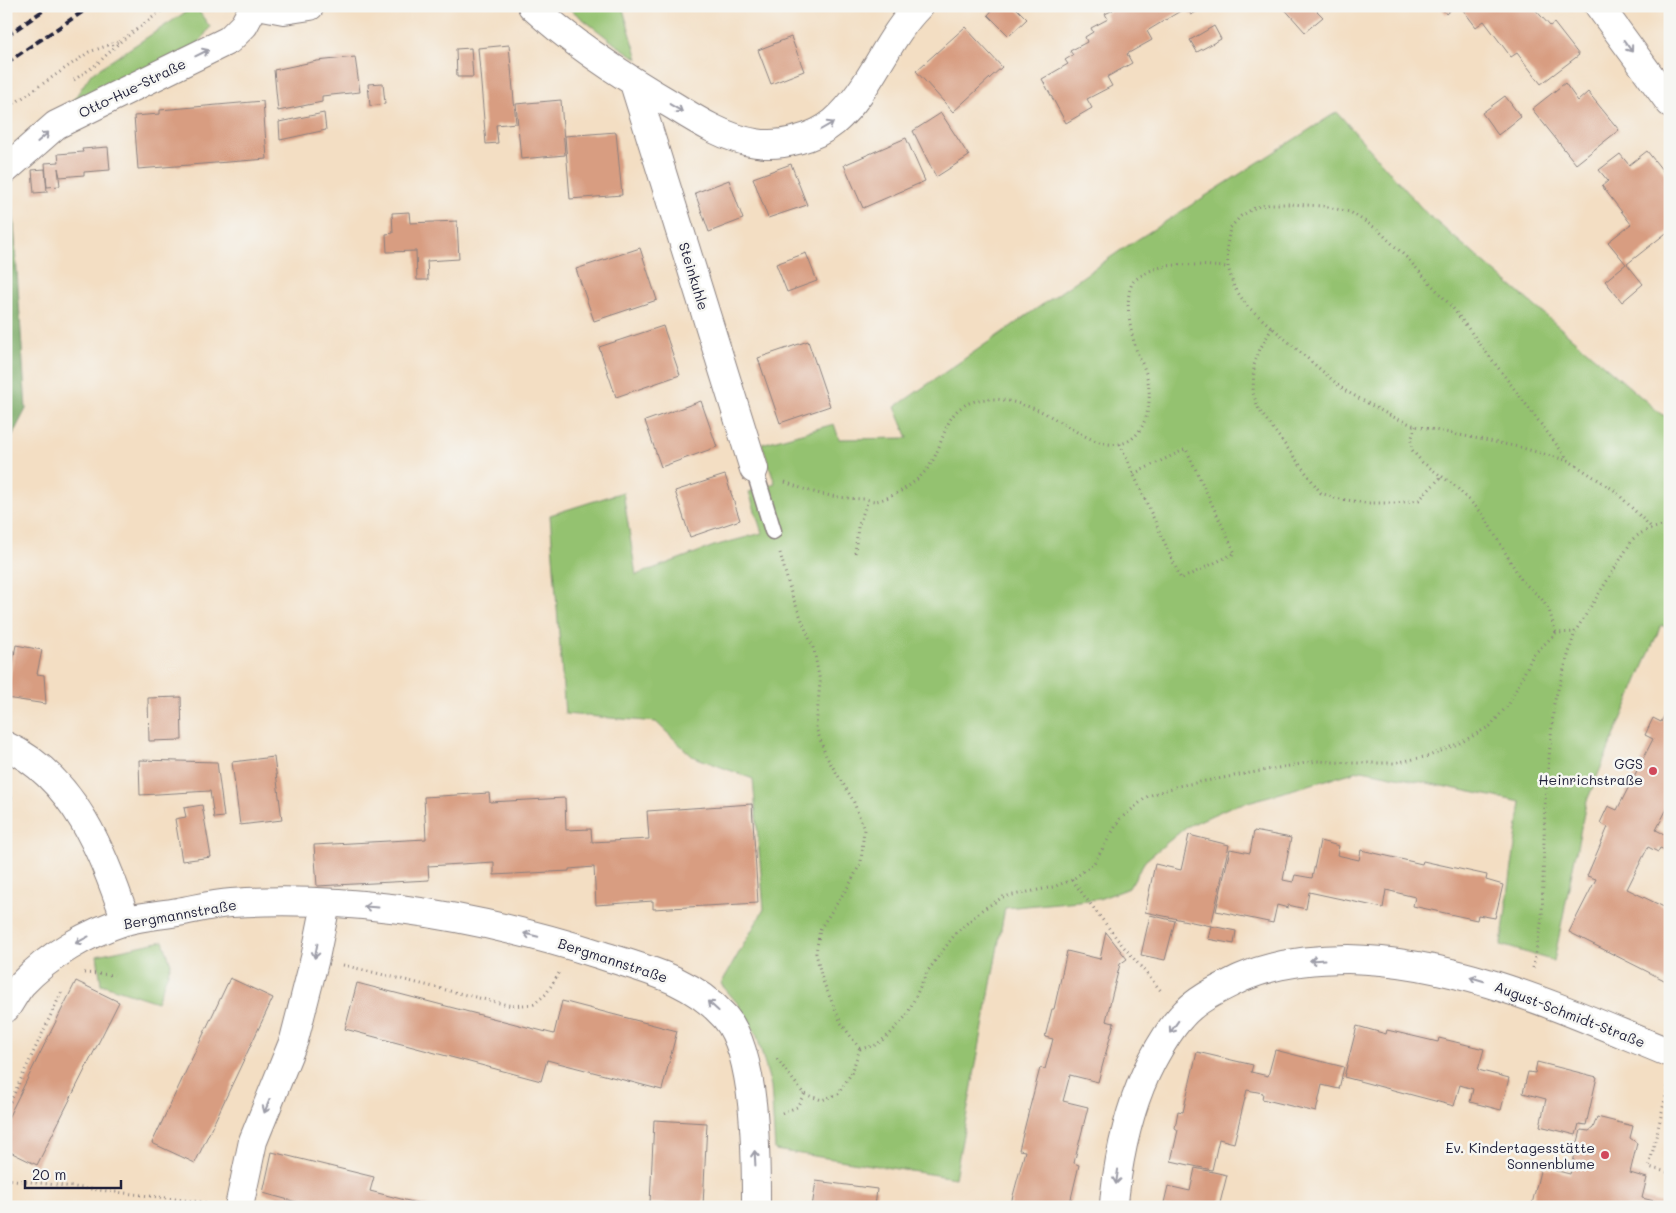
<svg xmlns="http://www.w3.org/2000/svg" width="1676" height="1213" font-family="Mali,sans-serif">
	<rect width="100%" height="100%" fill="#f6f6f2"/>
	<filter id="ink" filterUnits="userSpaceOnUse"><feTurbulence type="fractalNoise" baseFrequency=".02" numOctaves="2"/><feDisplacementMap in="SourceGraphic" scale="10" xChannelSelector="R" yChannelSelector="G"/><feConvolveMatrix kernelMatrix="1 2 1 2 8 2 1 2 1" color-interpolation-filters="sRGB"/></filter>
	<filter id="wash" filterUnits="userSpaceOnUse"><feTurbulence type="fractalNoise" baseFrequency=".0096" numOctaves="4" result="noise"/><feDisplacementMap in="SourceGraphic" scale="20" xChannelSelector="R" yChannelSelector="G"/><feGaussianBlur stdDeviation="1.12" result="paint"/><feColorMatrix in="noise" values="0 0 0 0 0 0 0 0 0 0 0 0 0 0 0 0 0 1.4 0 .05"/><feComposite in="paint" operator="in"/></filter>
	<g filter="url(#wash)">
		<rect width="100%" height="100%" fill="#f3dec3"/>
		<path fill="#94c270" stroke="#5b7256" d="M195,6L210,27L198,44L68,108L91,74Z
			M566,6H622L638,59L615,44Z
			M1337,112L1426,213L1661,414L1670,418V629L1661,625L1586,803L1554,961L1501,945L1521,802L1362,770L1230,807L1186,827L1145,861L1129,888L1099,899L1005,908L955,1178L775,1150L771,1086L757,1036L738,1004L721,984L764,909L753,779L692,756L656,722L565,714L550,515L623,492L636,575L714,546L762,533L749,492L775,483L762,444L834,424L839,439L908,438L895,407L1121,250Z
			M163,941L171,964L157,1002L101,984L97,955Z"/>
		<path fill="#77a862" stroke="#4c654e" d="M13,209L26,409L6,448V214Z"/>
		<g id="blocks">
			<path fill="#d89d81" d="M996,6H1014L1027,19L1009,36L988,15Z
				M1111,6H1200L1201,9L1191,15L1187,7L1147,31L1152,40L1127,54L1132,63L1107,77L1112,86L1087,99L1092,108L1066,123L1042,79L1068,64L1065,60L1073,55L1070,51L1087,42L1085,37L1093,32L1091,28L1108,19L1105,14L1113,10Z
				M1282,6H1312L1323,17L1305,32Z
				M1440,6H1455L1446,14Z
				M1460,6H1496L1498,9L1502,6H1532L1550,26L1554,23L1579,55L1541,84L1517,53L1511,57L1484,21L1476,27Z
				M1214,26L1221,39L1197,52L1190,40Z
				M965,27L1002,67L953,112L916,71Z
				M791,37L804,71L771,84L758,50Z
				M509,45L516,123L496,125L498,143L486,144L478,48Z
				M471,48L473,77H457L456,49Z
				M355,57L360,92L322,96V102L278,111L274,70L317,61Z
				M383,83L385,104L370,106L368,84Z
				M1565,83L1578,101L1588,92L1619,130L1576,164L1532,109Z
				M1505,96L1521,117L1498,135L1482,113Z
				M561,100L565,155L521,159L516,104Z
				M263,101L267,159L138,169L134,116L160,114V110Z
				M324,113L326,130L280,140L279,122Z
				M941,113L969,156L936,177L913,131Z
				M616,132L622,195L570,199L565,136Z
				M906,138L925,181L863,208L844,165Z
				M108,147L110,170L84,172V175L60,177L58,168L60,186L47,187L45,163L59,162L58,154L83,152L82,149Z
				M1647,151L1670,180V230L1627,264L1643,284L1622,302L1605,281L1626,264L1608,242L1631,224L1602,186L1608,181L1599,170L1620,154L1629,165Z
				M791,164L807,205L768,218L753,178Z
				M45,169L47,192L34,193L32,170Z
				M729,180L743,219L709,232L695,193Z
				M409,212L410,223L457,221L459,259L427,261L428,280H417L416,251L387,252L386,234L393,233L392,213Z
				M640,248L657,300L594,321L576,269Z
				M806,253L817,281L787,292L776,264Z
				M663,326L680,375L616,397L599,347Z
				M808,341L830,406L780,423L758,358Z
				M701,401L717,447L661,467L645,421Z
				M725,475L740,520L690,537L675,491Z
				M16,645L42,650L37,674L44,675L46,704L6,698Z
				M6,650L14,651L7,684H6Z
				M181,697L182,740L149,741L148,698Z
				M1670,705V803L1656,830L1666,835L1665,838L1670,841V852L1660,848L1658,852L1648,847L1627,889L1670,910V983L1569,932L1596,879L1587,876L1608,827L1600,823L1608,806L1617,810L1653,739L1645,735L1653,718L1661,722Z
				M274,757L282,820L240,825L232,762Z
				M139,760L217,762L224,817L214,818L210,791L140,795Z
				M489,793L490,802L565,798L566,830L591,829L592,842L649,839L647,811L752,804L758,903L653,909V901L596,905L594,867L569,869V871L494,875V862L428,866L429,880L317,886L314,845L426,839L424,797Z
				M6,796L12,797L7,825H6Z
				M202,805L211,857L182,861L175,819L186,817L184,808Z
				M1254,831L1291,838L1283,880L1293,882L1295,875L1312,878L1320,841L1339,846L1337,855L1359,860L1361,850L1422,864L1423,861L1487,875L1486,880L1503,885L1495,918L1478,915L1477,920L1413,906L1415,897L1386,890L1383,908L1309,892L1306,909L1288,905V908L1277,905L1273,923L1216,911L1230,849L1250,853Z
				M1189,835L1229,845L1211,926L1145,912L1155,864L1181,870Z
				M1150,915L1175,921L1165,960L1141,955Z
				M1211,926L1236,931L1234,944L1208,939Z
				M1106,932L1127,959L1120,964L1112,995L1106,1021L1114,1023L1098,1082L1070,1075L1063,1101L1088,1107L1074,1163L1079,1165L1069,1207H1010L1025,1151L1019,1150L1026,1122L1040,1068L1045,1069L1053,1039L1045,1037L1052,1009H1054L1067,951L1100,959Z
				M230,978L273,998L195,1163L152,1143Z
				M76,981L119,1002L37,1165L6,1150V1122Z
				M357,983L554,1034L562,1001L677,1031L662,1090L547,1060L541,1081L345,1029Z
				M1357,1026L1386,1034L1387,1030L1438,1042L1439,1038L1484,1049L1478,1070L1509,1078L1501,1110L1470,1102L1473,1089L1460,1085L1454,1106L1344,1077Z
				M1275,1050L1344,1067L1339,1089L1322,1085L1316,1112L1262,1099L1263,1093L1247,1090L1234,1143L1219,1139L1212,1170L1171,1161L1178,1130L1175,1128L1178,1111L1183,1112L1197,1052L1253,1065L1251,1072L1268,1076Z
				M1537,1062L1597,1077L1586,1125L1579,1124L1576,1135L1540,1126L1546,1099L1523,1093L1528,1072L1535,1073Z
				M1597,1117L1633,1126L1630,1138L1637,1143L1630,1173L1647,1178L1642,1198L1662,1203L1661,1207H1543L1532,1204L1541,1167L1570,1174L1581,1130L1589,1131L1593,1128Z
				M654,1120L707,1123L703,1206L650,1203Z
				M272,1152L374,1177L370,1191L432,1207H315L263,1193Z
				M1195,1168L1227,1175L1219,1207H1163L1168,1186L1190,1191Z
				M816,1181L877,1189L875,1207H812Z"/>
		</g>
	</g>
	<g filter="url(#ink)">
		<use href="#blocks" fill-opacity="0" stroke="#8a807f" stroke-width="1"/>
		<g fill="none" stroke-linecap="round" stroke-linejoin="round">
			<defs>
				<path id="lane" d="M754,469L773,531"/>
				<path id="street" d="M263,6L284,10L310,6
					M532,6C574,45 624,77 674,106C698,121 727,139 756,143C781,147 815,138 834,122C871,90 885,40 919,6
					M1599,6L1670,103
					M634,83L754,469
					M6,169L56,125L229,40L244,25L254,6
					M6,746C74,777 104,854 126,921
					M6,1008C11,1001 16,991 22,984C49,955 88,933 125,921C142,916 161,915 178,912C195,909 213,904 231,903C356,895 482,917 601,955C647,970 691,979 725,1017C757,1054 756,1159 756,1207
					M239,1207L253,1141L294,1040L315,958L326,904
					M1114,1207C1114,1197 1116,1187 1117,1177C1123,1137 1133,1097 1152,1061C1160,1046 1169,1030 1181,1017C1196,999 1221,988 1241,978C1275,963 1312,959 1348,959C1462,961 1566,1011 1670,1053"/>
			</defs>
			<use href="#lane" stroke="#8a807f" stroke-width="19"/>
			<use href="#street" stroke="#8a807f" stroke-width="30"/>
			<path stroke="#8a807f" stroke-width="3" stroke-dasharray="1 4" stroke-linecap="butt" d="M74,80L97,64L121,41L168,6
				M6,109L89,52L118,42
				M1272,328L1260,349L1254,365L1253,393L1259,410L1321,493L1335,498L1365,503H1395L1419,500L1441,477
				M1415,426L1411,441L1412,450L1422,462L1455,486L1482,513L1522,581L1541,598L1549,610L1556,633
				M1120,444L1181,579L1235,553L1186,449L1133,474
				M1569,461L1519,447L1415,426L1391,416L1344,390L1247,306L1234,287L1228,267L1227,246L1230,228L1241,216L1256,207L1272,204H1290L1323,206L1350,212L1377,229L1407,258L1452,307L1569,461L1614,490L1651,527
				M785,482C814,494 834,498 865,499C869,500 873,501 876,501C897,497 924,478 933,460C946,436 945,409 975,401C995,395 1019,403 1038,410C1063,420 1107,461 1134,437C1149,423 1152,396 1147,377C1145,368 1140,360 1137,352C1131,335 1123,298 1133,282C1136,278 1147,272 1152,270C1175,261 1204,266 1228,267
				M780,553L791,593L814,650L820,682L816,728L826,756L853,800L864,829L861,862L851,882L820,929L816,953L822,979L841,1023L860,1049
				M855,553L858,527L868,500
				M1072,880L1118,940L1162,992
				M343,965L512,1006L534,1004L546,994L559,973
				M1533,968L1542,918L1545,801L1554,703L1575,632L1633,539C1645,529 1655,527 1670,525
				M84,973L114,975
				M860,1049L876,1045L890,1034L907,1015L927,972L956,933L982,910L1003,897L1053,887L1072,880L1094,863L1120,819L1148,796L1178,786L1317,761L1352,763H1394L1429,756L1462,742L1490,726L1509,704L1533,655L1556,633L1575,632
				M777,1059L804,1094L822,1100L838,1094L851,1074L860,1049
				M1669,1082L1649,1167L1670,1173
				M6,1111L63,989
				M782,1113L797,1107L804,1094
				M6,1179L209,1203
				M1666,1207L1670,1189"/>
			<use href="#lane" stroke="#fff" stroke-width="16"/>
			<use href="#street" stroke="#fff" stroke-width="28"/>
			<path stroke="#22223b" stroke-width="4" stroke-dasharray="8 4" stroke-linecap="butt" d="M6,36L50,6
				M6,63L91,6"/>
		</g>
		<defs><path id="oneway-shaft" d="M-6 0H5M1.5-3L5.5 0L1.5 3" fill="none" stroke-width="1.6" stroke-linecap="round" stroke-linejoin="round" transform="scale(1.25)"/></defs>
		<g stroke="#9c9ca7">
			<use href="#oneway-shaft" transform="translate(1628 46) rotate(54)"/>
			<use href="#oneway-shaft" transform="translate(202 53) rotate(-26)"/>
			<use href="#oneway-shaft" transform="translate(676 108) rotate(31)"/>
			<use href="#oneway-shaft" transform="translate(827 126) rotate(-30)"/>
			<use href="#oneway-shaft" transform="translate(43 137) rotate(-41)"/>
			<use href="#oneway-shaft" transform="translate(371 907) rotate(-176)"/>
			<use href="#oneway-shaft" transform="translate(531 935) rotate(-166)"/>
			<use href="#oneway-shaft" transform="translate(82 940) rotate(152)"/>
			<use href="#oneway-shaft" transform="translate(316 951) rotate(101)"/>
			<use href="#oneway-shaft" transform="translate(1317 960) rotate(176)"/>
			<use href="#oneway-shaft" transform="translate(1477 979) rotate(-163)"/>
			<use href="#oneway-shaft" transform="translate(713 1006) rotate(-138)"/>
			<use href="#oneway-shaft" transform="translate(1174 1027) rotate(125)"/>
			<use href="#oneway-shaft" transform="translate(267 1106) rotate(112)"/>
			<use href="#oneway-shaft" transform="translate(755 1158) rotate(-93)"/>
			<use href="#oneway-shaft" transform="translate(1117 1177) rotate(98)"/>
		</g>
	</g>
	<g fill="#d1495b" stroke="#f6f6f2" stroke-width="2">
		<circle cx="1653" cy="771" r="5"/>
		<circle cx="1605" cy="1155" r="5"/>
	</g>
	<g text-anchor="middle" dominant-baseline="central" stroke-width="5" stroke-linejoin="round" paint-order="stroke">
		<g font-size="14" fill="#22223b" stroke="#f6f6f2">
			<text transform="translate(132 88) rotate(-26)">Otto-Hue-Straße</text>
			<text transform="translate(694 276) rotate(73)">Steinkuhle</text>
			<text transform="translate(180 914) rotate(-10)">Bergmannstraße</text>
			<text transform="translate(613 960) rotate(18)">Bergmannstraße</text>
			<text transform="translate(1570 1014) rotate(21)">August-Schmidt-Straße</text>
		</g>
		<g font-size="14" fill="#22223b" stroke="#f6f6f2" text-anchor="end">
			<text x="1643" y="763">GGS<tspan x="1643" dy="16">Heinrichstraße</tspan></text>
			<text x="1595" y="1147">Ev. Kindertagesstätte<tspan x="1595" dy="16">Sonnenblume</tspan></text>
		</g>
	</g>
	<rect width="1676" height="1213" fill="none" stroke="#f6f6f2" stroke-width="25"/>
	<path d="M25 1180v8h96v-8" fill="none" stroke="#22223b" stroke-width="2.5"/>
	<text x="32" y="1180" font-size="15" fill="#22223b" stroke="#f6f6f2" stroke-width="4" paint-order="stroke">20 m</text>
</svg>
